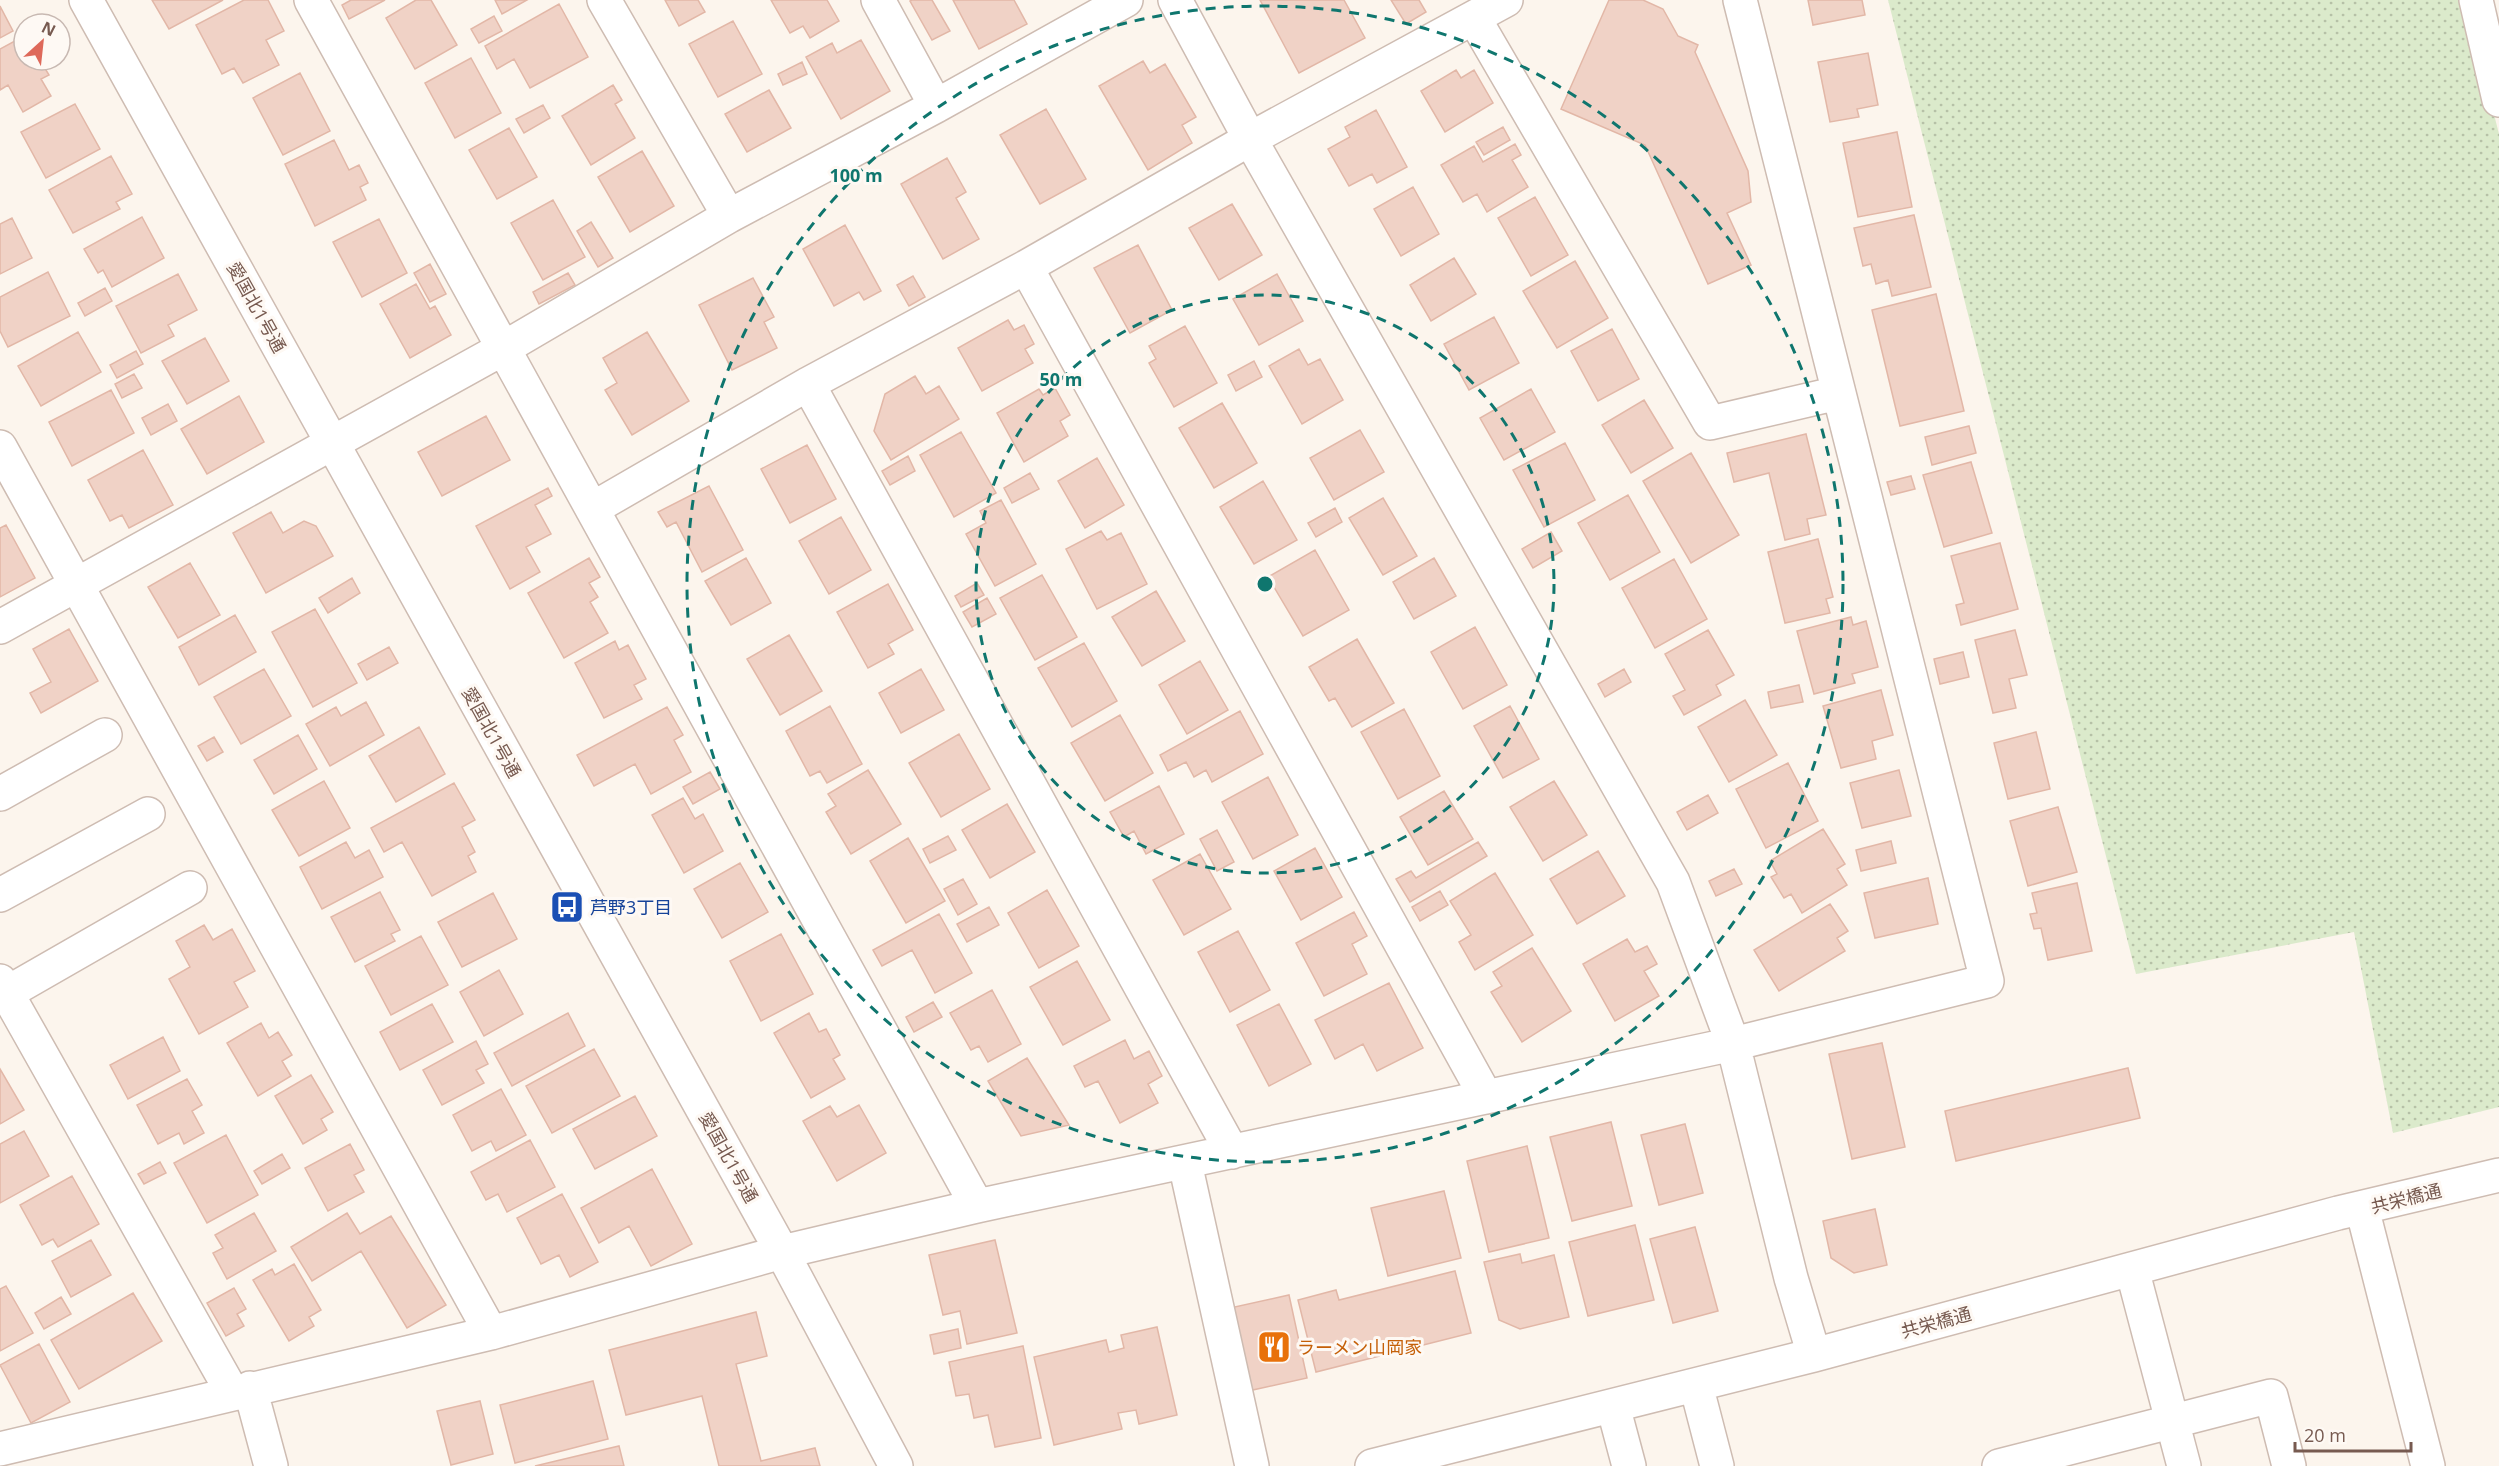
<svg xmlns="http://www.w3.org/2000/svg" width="2499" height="1466" font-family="'Open Sans','Noto Sans JP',sans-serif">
	<defs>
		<pattern id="park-dots" width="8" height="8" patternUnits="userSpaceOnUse" patternTransform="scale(1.5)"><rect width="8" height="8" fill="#dbeacb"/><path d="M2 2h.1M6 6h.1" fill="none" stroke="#b6c1a7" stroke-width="1.8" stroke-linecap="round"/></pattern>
	</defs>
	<rect width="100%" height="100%" fill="#fcf5ed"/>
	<path fill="url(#park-dots)" d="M1888,0H2465L2499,134V1107L2393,1133L2354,932L2136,974Z"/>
	<path fill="#f0d2c6" stroke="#e2b7a7" stroke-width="1.5" d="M152,0H223L169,29Z
		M244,0H268L284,31L266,40L279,65L243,83L234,68L222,74L196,25Z
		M351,0H385L349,19L342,5Z
		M416,0H431L457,45L415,69L386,18Z
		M495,0H527L502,14Z
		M665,0H698L705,12L679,26Z
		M771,0H827L839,21L810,38L803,26L790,33Z
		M912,0H932L950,31L932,40L910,1Z
		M953,0H1014L1027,24L979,49Z
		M1260,0H1344L1365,38L1299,73Z
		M1391,0H1419L1426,12L1406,24Z
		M1609,0H1643L1663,9L1678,36L1698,45L1695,52L1748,171L1751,202L1727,213L1751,265L1708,284L1645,145L1561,109Z
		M1808,0H1862L1865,15L1813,25Z
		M559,4L588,57L530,88L514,59L497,69L485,46Z
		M0,6L13,31L0,38Z
		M494,16L502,31L479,43L471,29Z
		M733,21L762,74L718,97L689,44Z
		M24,36V60H40L49,75L41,79L51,96L23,112L8,85L0,90V49Z
		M861,40L890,91L841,119L806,57L832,43L837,53Z
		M1868,53L1878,105L1857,109L1859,117L1830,122L1818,62Z
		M471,58L501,113L455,138L425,83Z
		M1143,61L1150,73L1165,64L1196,117L1182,125L1192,143L1148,170L1099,86Z
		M802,62L807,74L783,85L778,74Z
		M1456,70L1461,78L1474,70L1493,103L1445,132L1421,91Z
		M300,73L330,131L283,155L253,98Z
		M613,85L622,100L615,104L635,138L591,165L562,116Z
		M769,90L791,128L747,152L725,114Z
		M75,104L100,149L46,178L21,132Z
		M543,105L550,118L524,133L516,119Z
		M1046,109L1086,179L1040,204L1000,135Z
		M1376,110L1407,167L1377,183L1372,174L1349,186L1328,149L1350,137L1345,127Z
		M1503,127L1510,140L1484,155L1476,142Z
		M509,128L537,177L497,199L469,150Z
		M1897,132L1912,207L1858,217L1843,143Z
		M334,140L349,170L359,165L368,183L360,187L366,200L315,226L285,164Z
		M1515,144L1521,155L1512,160L1528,187L1487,212L1477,194L1463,202L1441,165L1474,146L1483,162Z
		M642,151L674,206L630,232L598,177Z
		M111,156L132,194L116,202L120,209L73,233L49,190Z
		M947,158L966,192L956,198L979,239L943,259L901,184Z
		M1413,187L1439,234L1401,256L1374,209Z
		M1535,197L1568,255L1531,276L1498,218Z
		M553,200L585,257L543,280L511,223Z
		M1232,204L1262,255L1219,280L1189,228Z
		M1914,215L1931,287L1892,296L1888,280L1876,284L1871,264L1863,266L1854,228Z
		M142,217L164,258L112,287L103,270L98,273L84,249Z
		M12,218L32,258L0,274V224Z
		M379,219L407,273L362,297L333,242Z
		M591,222L613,258L598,267L577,231Z
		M845,225L881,291L864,300L859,292L834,306L803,249Z
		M1138,245L1172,310L1130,333L1094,268Z
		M1454,258L1476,294L1431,321L1410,285Z
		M1575,261L1608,318L1557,348L1523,291Z
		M430,264L446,294L430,302L414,273Z
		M48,272L70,316L8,347L0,331V297Z
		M568,273L575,285L539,304L533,292Z
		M178,274L197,310L168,325L174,336L141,353L116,306Z
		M1277,274L1303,321L1259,345L1233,299Z
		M913,276L925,297L909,306L897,285Z
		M753,278L774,317L764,322L777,348L732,370L699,305Z
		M416,284L430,309L435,306L451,335L410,358L380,304Z
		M105,288L112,301L85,316L78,303Z
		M1936,294L1964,411L1900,426L1872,310Z
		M1494,317L1519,363L1469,390L1444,344Z
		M1008,320L1014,330L1024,325L1034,344L1025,349L1033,363L982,391L958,348Z
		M1185,326L1217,383L1174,407L1149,363L1156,359L1149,346Z
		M1612,329L1639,379L1598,401L1571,351Z
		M78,332L101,372L41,406L18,366Z
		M647,332L689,401L632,435L605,390L617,383L603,358Z
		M205,338L229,381L187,404L162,361Z
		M1299,349L1308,365L1320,359L1343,400L1302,424L1269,366Z
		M136,351L143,364L117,378L110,365Z
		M1254,361L1262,377L1236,391L1228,375Z
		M134,374L142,388L122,398L115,384Z
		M915,376L926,394L939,386L959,419L891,460L874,431L885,394Z
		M1055,388L1070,415L1060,421L1068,436L1024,462L997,413L1039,389L1043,395Z
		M1531,389L1555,432L1504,460L1480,418Z
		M111,390L134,433L72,466L49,422Z
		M239,396L264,442L207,474L181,429Z
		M1644,400L1673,448L1631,473L1602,425Z
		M1222,403L1257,463L1214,488L1179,428Z
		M168,404L177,421L151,435L142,418Z
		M486,416L510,460L442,496L418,452Z
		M1969,426L1976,453L1932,465L1925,437Z
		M1360,430L1384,472L1334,500L1310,458Z
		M961,432L996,493L954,517L920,455Z
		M1806,434L1826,515L1807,519L1810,534L1785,540L1769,473L1734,482L1727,453Z
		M1565,443L1595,500L1544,527L1513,470Z
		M807,445L836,499L790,523L761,469Z
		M143,450L173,505L129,528L122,515L110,521L88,480Z
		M1691,453L1739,535L1691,563L1643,481Z
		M908,456L915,471L890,485L882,471Z
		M1097,458L1124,505L1085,528L1058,481Z
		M1971,462L1992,533L1944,547L1923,475Z
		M1030,473L1039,489L1012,503L1004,488Z
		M1911,476L1915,489L1891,495L1887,482Z
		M1263,481L1297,540L1254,564L1220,507Z
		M709,486L743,550L702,572L676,522L667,527L658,512Z
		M548,488L552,496L535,505L551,534L526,547L540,572L510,589L476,526Z
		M1628,495L1660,552L1610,580L1578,523Z
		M1383,498L1417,556L1383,575L1349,518Z
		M1001,500L1036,564L995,586L966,534L986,523L980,511Z
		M1335,508L1342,522L1316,537L1308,523Z
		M271,512L283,533L304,521L316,526L333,556L266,593L233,533Z
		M841,517L871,570L829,594L799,541Z
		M6,525L35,578L0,597V528Z
		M1101,531L1107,540L1121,533L1147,584L1097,609L1066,549Z
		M1551,532L1562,551L1533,568L1522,549Z
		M1818,539L1833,597L1826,599L1830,613L1785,623L1768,552Z
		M2000,543L2018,609L1961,625L1956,605L1964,603L1951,556Z
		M1315,550L1349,610L1303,636L1268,577Z
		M589,558L600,577L589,583L598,597L590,602L608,633L564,658L528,593Z
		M746,558L771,603L731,625L705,581Z
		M1434,558L1456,596L1414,619L1393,582Z
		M1674,559L1707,619L1655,648L1622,588Z
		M190,563L220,615L178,638L148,587Z
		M1042,575L1077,637L1035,660L1000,598Z
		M352,578L360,593L328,613L319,598Z
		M977,583L984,595L961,607L955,596Z
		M888,584L913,630L888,644L894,654L868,668L837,612Z
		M1156,591L1185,641L1142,666L1112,617Z
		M987,598L996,614L972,627L963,612Z
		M315,609L357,683L313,707L272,632Z
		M235,615L256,652L199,685L179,647Z
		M1851,617L1853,625L1866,621L1878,667L1852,674L1855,683L1814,694L1797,631Z
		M1475,627L1507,685L1463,709L1431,652Z
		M69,629L98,681L41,713L30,693L51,682L33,649Z
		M1708,630L1734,675L1716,685L1721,695L1684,715L1673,696L1685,690L1665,654Z
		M2015,630L2027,675L2009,679L2016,708L1993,713L1975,640Z
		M789,635L822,691L780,715L747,659Z
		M1357,639L1394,703L1352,727L1335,698L1329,701L1309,667Z
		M615,641L619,650L628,645L646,679L634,685L642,699L604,718L575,663Z
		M1084,643L1117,701L1072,727L1038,668Z
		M389,647L398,663L367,680L358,664Z
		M1963,652L1969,677L1940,684L1934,659Z
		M1200,661L1228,710L1187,734L1159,685Z
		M264,669L291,716L241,744L214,697Z
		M921,669L944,710L901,733L879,693Z
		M1624,669L1631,682L1605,697L1598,684Z
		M1799,685L1803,702L1771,708L1768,692Z
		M1881,690L1893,735L1872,741L1876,759L1841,768L1823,706Z
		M1745,700L1777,755L1729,782L1698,727Z
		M366,702L384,735L330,766L306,724L336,707L341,716Z
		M830,706L862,764L827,783L820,771L810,776L786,731Z
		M1510,706L1539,759L1503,778L1474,726Z
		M667,707L683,735L674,740L691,772L651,794L635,764L594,786L577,755Z
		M1404,709L1440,776L1398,799L1361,732Z
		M1240,711L1263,754L1212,782L1206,770L1194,777L1186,762L1168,771L1160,755Z
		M1120,715L1153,773L1105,801L1071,743Z
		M419,727L445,774L396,802L369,756Z
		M2036,732L2050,789L2008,799L1994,743Z
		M959,734L990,789L941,817L909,763Z
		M298,735L317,769L274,794L254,760Z
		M214,737L223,752L207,761L198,746Z
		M1788,763L1818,821L1766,848L1736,789Z
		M868,770L901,824L851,854L826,812L836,806L828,794Z
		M1899,770L1911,816L1862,828L1850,783Z
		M710,772L720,789L693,804L683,787Z
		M1268,777L1298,835L1253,859L1222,802Z
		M324,781L350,828L299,856L272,810Z
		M1554,781L1587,835L1543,861L1510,807Z
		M454,783L475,820L462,827L475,852L468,856L476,872L432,896L402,842L384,852L371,828Z
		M1159,786L1184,834L1146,854L1134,831L1124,837L1110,812Z
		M1444,791L1473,839L1428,865L1400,817Z
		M1708,795L1718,813L1687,830L1677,812Z
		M683,798L695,819L703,814L723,851L684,873L652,815Z
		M1007,804L1035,852L990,878L962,830Z
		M2058,807L2077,872L2028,886L2010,821Z
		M1823,829L1845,864L1837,869L1847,885L1802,913L1791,894L1784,898L1771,877L1777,874L1770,861Z
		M1217,830L1234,862L1217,871L1200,839Z
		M948,836L956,850L930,863L923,849Z
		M908,838L945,901L906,923L870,861Z
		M1891,841L1896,863L1861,871L1856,850Z
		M346,842L355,858L369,850L383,877L322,909L300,867Z
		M1478,842L1487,856L1410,902L1396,879L1411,871L1416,878Z
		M1315,848L1342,897L1301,920L1274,871Z
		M1598,851L1625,896L1577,924L1550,879Z
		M1200,854L1231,909L1184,935L1153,880Z
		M740,863L768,912L722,938L694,889Z
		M1734,869L1742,884L1716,896L1709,881Z
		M1495,873L1533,935L1475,970L1459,942L1471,935L1450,901Z
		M1928,878L1938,924L1875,938L1864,893Z
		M963,879L977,904L958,915L944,889Z
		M2077,883L2092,951L2048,960L2041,928L2034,929L2030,914L2037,913L2032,893Z
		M1047,890L1079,946L1039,968L1008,913Z
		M1440,891L1448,905L1420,921L1412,907Z
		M380,892L400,930L391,934L395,941L355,962L331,917Z
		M493,893L517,939L462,967L438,922Z
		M1830,904L1848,931L1837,938L1845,951L1779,991L1754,950Z
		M989,907L999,925L967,942L957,924Z
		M1354,912L1367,936L1352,944L1367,974L1324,996L1296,943Z
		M939,914L972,973L935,993L912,950L882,966L873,950Z
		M204,925L213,940L232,929L255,971L234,982L248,1007L199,1034L169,979L190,967L176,941Z
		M1238,931L1270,990L1230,1012L1198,952Z
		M781,934L813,994L761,1021L730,961Z
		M421,936L448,985L391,1015L365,966Z
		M1627,939L1635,952L1647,946L1657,964L1644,971L1659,996L1615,1021L1583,964Z
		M1532,948L1571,1011L1522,1042L1491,992L1502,986L1493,972Z
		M1077,961L1110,1020L1063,1045L1030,987Z
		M499,970L523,1014L484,1036L460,992Z
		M1389,983L1423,1048L1377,1071L1363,1044L1335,1059L1315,1020Z
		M992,990L1021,1044L988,1062L979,1046L971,1050L950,1013Z
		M933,1002L942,1017L914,1032L906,1017Z
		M432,1004L453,1042L400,1070L380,1032Z
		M1279,1004L1311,1064L1269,1086L1237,1025Z
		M568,1013L585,1046L512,1086L494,1053Z
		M809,1013L819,1032L826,1029L840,1055L833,1059L845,1079L811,1098L774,1033Z
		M261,1023L269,1038L278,1032L292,1055L282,1061L291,1076L258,1096L227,1043Z
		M163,1037L180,1071L128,1099L110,1065Z
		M1125,1040L1134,1059L1149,1051L1162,1076L1148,1084L1158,1103L1120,1123L1098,1081L1085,1087L1074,1066Z
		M476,1041L488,1064L476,1070L484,1083L442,1105L423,1070Z
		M1882,1043L1905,1147L1852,1159L1829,1054Z
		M594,1049L620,1096L552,1133L526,1086Z
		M1027,1058L1069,1125L1021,1136L988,1081Z
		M2128,1068L2140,1118L1956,1161L1945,1111Z
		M0,1069L24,1110L0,1124Z
		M311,1075L333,1112L321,1119L327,1130L303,1144L275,1096Z
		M187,1079L202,1105L192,1111L204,1133L184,1144L179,1133L158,1144L137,1105Z
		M501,1089L526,1135L496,1151L491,1141L472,1151L453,1115Z
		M635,1096L657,1136L595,1169L573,1129Z
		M859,1105L886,1153L837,1181L803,1121L830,1106L837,1117Z
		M1611,1122L1632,1206L1572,1221L1550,1137Z
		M1685,1124L1703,1193L1659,1205L1641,1135Z
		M24,1131L49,1176L0,1203V1144Z
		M226,1135L258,1195L207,1223L174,1163Z
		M530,1140L555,1187L507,1212L498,1194L486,1200L471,1172Z
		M350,1144L364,1170L354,1175L364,1192L328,1211L305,1168Z
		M1527,1146L1549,1238L1489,1252L1467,1161Z
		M282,1154L290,1168L262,1184L254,1171Z
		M160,1162L166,1173L144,1184L138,1174Z
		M652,1169L692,1244L651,1266L629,1226L599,1243L581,1208Z
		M72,1176L99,1224L58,1247L53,1239L42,1245L20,1205Z
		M1444,1191L1461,1258L1388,1276L1371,1208Z
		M562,1194L598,1262L570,1277L559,1255L541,1264L517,1218Z
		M1875,1209L1887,1265L1854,1273L1831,1258L1823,1221Z
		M254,1213L276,1251L227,1279L213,1253L223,1248L215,1235Z
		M347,1213L360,1234L391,1216L446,1305L407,1328L361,1251L312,1281L291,1247Z
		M1635,1225L1654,1300L1588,1316L1569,1242Z
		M1695,1227L1718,1311L1673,1323L1650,1239Z
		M91,1240L111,1275L71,1297L52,1261Z
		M995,1240L1017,1333L967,1344L960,1311L943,1315L929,1255Z
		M1520,1254L1522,1263L1554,1255L1569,1317L1520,1329L1499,1320L1484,1262Z
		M294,1264L321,1310L309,1317L314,1326L289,1341L253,1280L272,1269L275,1275Z
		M1455,1271L1471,1333L1316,1372L1298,1300L1336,1290L1339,1300Z
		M6,1286L33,1333L0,1351V1289Z
		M234,1288L246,1309L237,1314L244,1326L226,1336L207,1303Z
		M133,1293L162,1341L79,1389L51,1340Z
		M1289,1295L1307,1378L1248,1391L1230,1308Z
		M61,1297L71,1314L44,1329L35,1313Z
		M756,1312L767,1356L736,1364L761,1461L815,1448L820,1466H719L702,1396L626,1415L609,1350Z
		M1157,1327L1177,1415L1139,1424L1136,1410L1118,1413L1122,1429L1054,1445L1034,1357L1106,1340L1109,1352L1124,1348L1121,1335Z
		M958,1329L961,1348L934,1354L930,1335Z
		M39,1344L70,1402L31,1423L0,1365Z
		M1023,1346L1041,1438L995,1447L988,1415L974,1418L969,1394L956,1396L949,1362Z
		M593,1381L608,1439L515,1463L500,1405Z
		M480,1401L493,1454L451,1465L437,1411Z
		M619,1446L624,1466H535Z"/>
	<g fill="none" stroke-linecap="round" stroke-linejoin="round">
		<defs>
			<path id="minor" d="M86,0L782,1252L896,1466
				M311,0L977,1206
				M604,0L729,216
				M878,0L936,106
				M1175,0L1250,139L1673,882L1733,1044L1791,1278L1814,1355
				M2476,0L2499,100
				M1474,18L1710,423L1838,393
				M1026,267L1486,1097
				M808,384L1232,1152
				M0,447L491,1333
				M592,509L808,384L1026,267L1250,139L1506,0
				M0,627L504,348L729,216L936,106L1126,0
				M0,794L105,735
				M0,895L148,814
				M0,981L232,1392
				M7,993L190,888
				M1185,1163L1252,1466
				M2362,1208L2428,1466
				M2132,1269L2184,1466
				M1696,1385L1717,1466
				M250,1388L271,1466
				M1613,1406L1629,1466
				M0,1449L491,1333L782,1252L977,1206L1733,1044L1987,981L1740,0
				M1372,1466L1814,1355L2338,1213L2499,1175
				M1999,1466L2271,1396L2289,1466"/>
		</defs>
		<use href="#minor" stroke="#cebcb2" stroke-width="36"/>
		<use href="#minor" stroke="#fff" stroke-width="33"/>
	</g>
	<g fill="none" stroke="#0f766e" stroke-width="3" stroke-dasharray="10 8">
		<circle cx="1265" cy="584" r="289"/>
		<circle cx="1265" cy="584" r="578"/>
	</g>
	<defs>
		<symbol id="bus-square" viewBox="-11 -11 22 22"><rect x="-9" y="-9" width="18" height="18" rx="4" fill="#1a4fb4" stroke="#fef9f4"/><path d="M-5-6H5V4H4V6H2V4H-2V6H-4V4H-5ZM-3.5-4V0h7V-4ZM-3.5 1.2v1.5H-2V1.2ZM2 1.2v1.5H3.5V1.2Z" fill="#fff"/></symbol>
		<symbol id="restaurant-square" viewBox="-11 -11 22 22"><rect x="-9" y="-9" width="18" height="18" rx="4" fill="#e8710a" stroke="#fef9f4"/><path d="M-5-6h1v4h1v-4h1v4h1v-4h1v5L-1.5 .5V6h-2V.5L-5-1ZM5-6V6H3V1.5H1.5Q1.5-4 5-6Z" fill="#fff"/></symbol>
	</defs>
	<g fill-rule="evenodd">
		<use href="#bus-square" x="548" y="888" width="38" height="38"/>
		<use href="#restaurant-square" x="1255" y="1328" width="38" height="38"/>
	</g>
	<g text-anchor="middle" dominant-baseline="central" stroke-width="6" stroke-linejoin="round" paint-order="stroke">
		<g font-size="18" fill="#775a50" stroke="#fef9f4">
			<text transform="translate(257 307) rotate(61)">愛国北1号通</text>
			<text transform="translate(492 732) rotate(61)">愛国北1号通</text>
			<text transform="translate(729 1157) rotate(61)">愛国北1号通</text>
			<text transform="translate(2406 1198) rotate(-14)">共栄橋通</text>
			<text transform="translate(1936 1322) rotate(-15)">共栄橋通</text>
		</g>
		<g font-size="18" fill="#164399" stroke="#fef9f4" text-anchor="start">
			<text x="590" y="907">芦野3丁目</text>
		</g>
		<g font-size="18" fill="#c56008" stroke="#fef9f4" text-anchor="start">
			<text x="1297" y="1347">ラーメン山岡家</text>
		</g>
	</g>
	<circle cx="1265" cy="584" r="9" fill="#0f766e" stroke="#fef9f4" stroke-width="3"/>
	<g font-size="18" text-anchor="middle" font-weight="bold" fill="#0f766e" stroke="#fef9f4" stroke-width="6" stroke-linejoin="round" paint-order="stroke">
		<text x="856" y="182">100 m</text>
		<text x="1061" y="386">50 m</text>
	</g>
	<g transform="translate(42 42) rotate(27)"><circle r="28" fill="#fef9f4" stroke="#c8b9b2" stroke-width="1.5"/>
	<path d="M0-4.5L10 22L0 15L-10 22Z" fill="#de695a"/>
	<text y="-9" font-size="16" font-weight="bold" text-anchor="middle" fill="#775a50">N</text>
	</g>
	<path d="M2295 1442v9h116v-9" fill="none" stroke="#775a50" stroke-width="3"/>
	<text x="2304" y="1442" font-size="18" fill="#775a50" stroke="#fef9f4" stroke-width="4.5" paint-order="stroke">20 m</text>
</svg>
